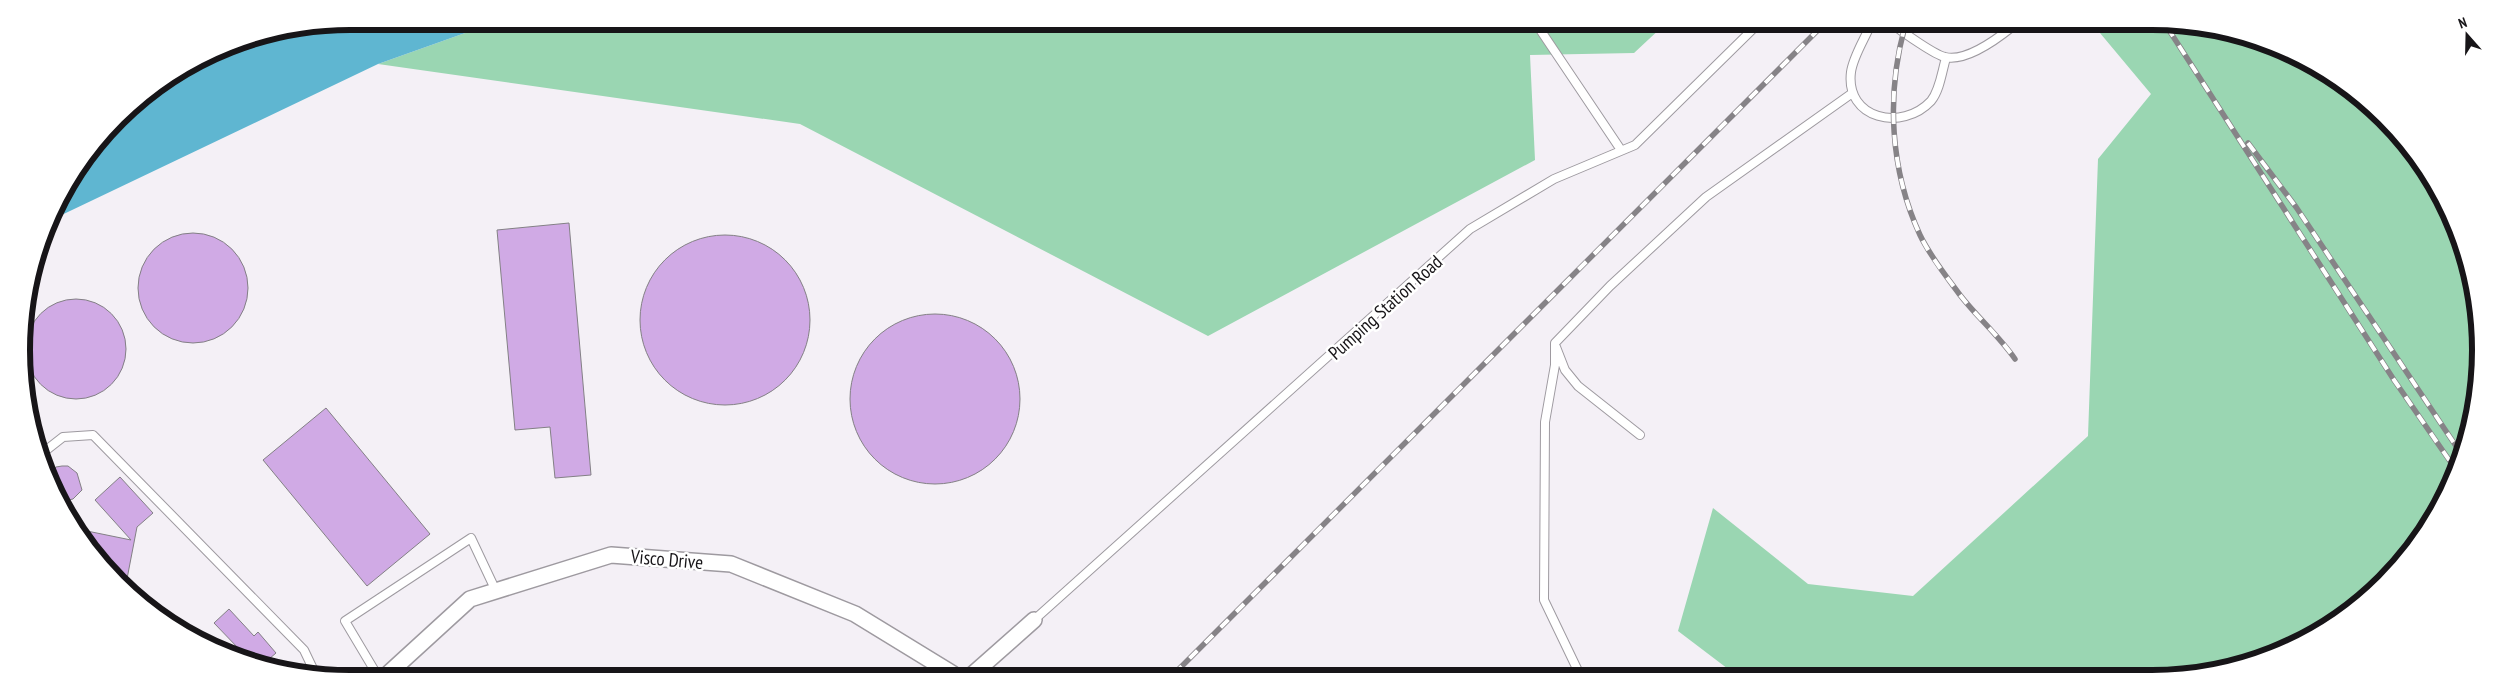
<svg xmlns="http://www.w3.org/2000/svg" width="2502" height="700" font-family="'PT Sans Narrow',sans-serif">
	<rect width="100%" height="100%" fill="#f4f0f6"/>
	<path fill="#9ad6b2" d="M496,22L1663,26L1634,53L1530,55L1535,160L1208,336L800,124L378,64Z
		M2095,27L2216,28L2278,46L2334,76L2384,117L2425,167L2456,224L2474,286L2481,350L2474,414L2437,514L2369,597L2278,654L2195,676L1736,675L1678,631L1713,508L1808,584L1913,596L2088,436L2098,159L2151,94Z"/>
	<path fill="#5fb6d1" d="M350,21L496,22L378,64L49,221L55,204L89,150L133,103L224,46L286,28Z"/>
	<path fill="#d0aae5" stroke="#838085" d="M569,223L591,475L555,478L550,427L515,430L497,230Z
		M138 288a55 55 0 1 1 110 0a55 55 0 1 1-110 0Z
		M640 320a85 85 0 1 1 170 0a85 85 0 1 1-170 0Z
		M26 349a50 50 0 1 1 100 0a50 50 0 1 1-100 0Z
		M850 399a85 85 0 1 1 170 0a85 85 0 1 1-170 0Z
		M326,408L430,534L367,586L263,460Z
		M62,466H68L77,473L82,490L73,499L59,502L47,474L56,467Z
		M120,477L153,513L137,527L126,584L89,550L84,542L87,531L131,540L95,500Z
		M229,609L254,636L258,632L276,653L262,665L231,656L239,649L214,623Z"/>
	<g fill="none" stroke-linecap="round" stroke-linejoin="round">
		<defs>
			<path id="lane" d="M1537,25L1621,150
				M1870,26C1864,40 1853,57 1851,72C1845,119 1902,132 1931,101C1940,90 1942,71 1946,58
				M1895,26C1904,33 1935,55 1945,57C1966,62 1997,39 2012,27
				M1556,347L1565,370L1578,386L1640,435
				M40,455L63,437L93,435L304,650L315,673
				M1034,620L1470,229L1554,179L1635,145L1756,26
				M376,673L345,621L471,538L496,591
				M1580,675L1544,600L1545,422L1555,365V343L1610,286L1706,197L1851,94"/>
			<path id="street" d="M389,673L470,599L611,555L731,564L855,614L953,674
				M973,674L1034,620"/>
		</defs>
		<use href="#lane" stroke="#9e9aa0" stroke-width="10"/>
		<use href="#street" stroke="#9e9aa0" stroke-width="18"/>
		<use href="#lane" stroke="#fff" stroke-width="8"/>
		<use href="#street" stroke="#fff" stroke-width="15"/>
		<defs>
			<path id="rail" d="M1905,26C1886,95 1890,170 1920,235C1930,256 1946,276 1960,295C1977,317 1999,336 2015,359
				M2167,27L2394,380L2454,467
				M2248,143L2296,207L2460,452
				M1174,674L1822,26"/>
		</defs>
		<use href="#rail" stroke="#868387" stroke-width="5.5"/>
		<use href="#rail" stroke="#fff" stroke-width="4" stroke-dasharray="11" stroke-linecap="butt"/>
	</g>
	<g text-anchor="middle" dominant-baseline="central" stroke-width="5" stroke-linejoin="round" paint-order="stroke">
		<g font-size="19" fill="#171518" stroke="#fff">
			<text transform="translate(1385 307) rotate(-42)">Pumping Station Road</text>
			<text transform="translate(667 559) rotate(5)">Visco Drive</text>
		</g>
	</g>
	<path d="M0 0H2502V700H0ZM350 30H2152A320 320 0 0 1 2472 350V350A320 320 0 0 1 2152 670H350A320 320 0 0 1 30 350V350A320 320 0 0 1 350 30Z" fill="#fff" fill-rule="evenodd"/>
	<path fill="none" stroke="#171518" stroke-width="6" d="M350 30H2152A320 320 0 0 1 2472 350V350A320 320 0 0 1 2152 670H350A320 320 0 0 1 30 350V350A320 320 0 0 1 350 30Z"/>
	<g transform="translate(2467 35) rotate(340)" stroke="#ffffff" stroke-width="4" paint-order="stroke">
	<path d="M0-4L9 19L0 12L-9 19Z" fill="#171518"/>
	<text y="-8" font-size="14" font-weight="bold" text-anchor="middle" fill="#171518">N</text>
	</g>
</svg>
